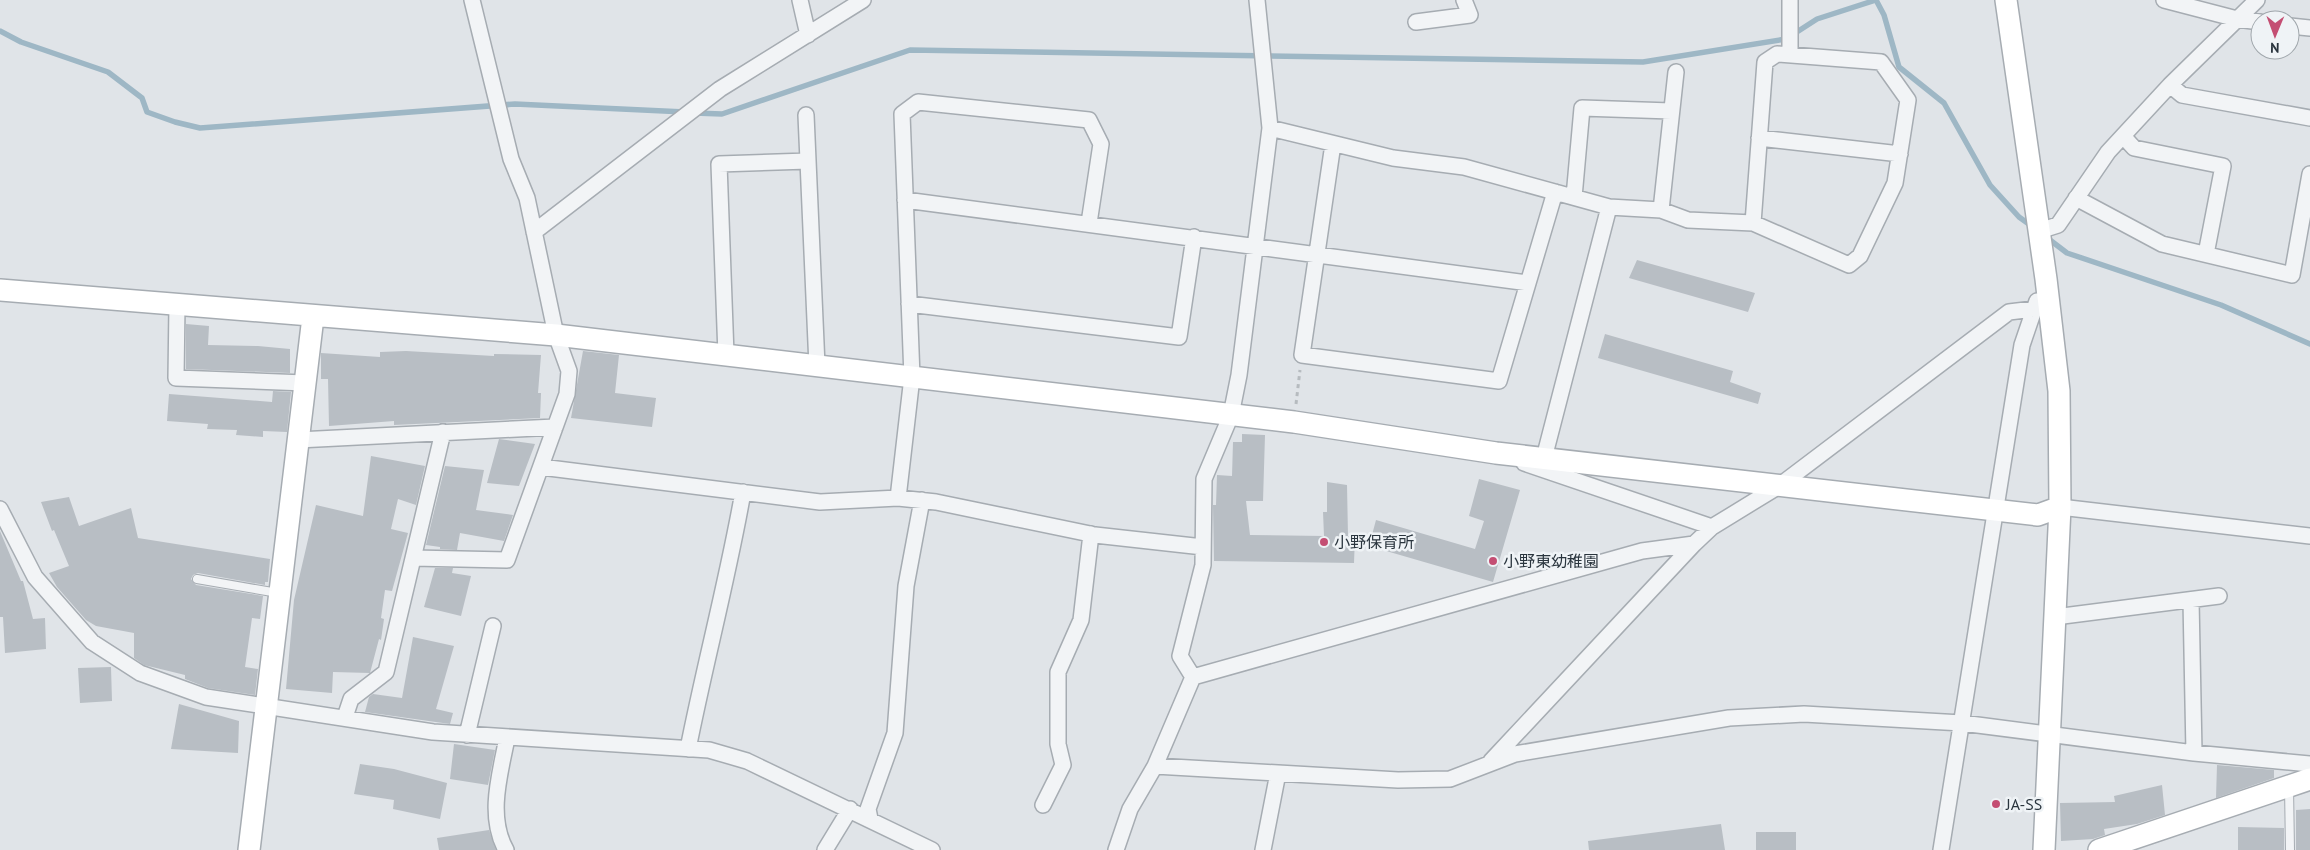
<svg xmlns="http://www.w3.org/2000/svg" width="2310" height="850" font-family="'PT Sans','Noto Sans JP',sans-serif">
	<rect width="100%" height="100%" fill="#e0e4e8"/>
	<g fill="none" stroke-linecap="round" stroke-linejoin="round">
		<path stroke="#9eb7c5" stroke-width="5.5" d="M0,31L21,42L108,72L142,98L147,112L175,122L200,128L515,104L685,112
			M694,113L722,114L910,50L1643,62L1786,39L1817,19L1876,0L1884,15L1899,67L1944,103L1990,185L2019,217L2033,227
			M2046,237L2067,253L2221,305L2310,344"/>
	</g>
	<path fill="#b8bec4" d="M1637,260L1755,293L1748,312L1629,278Z
		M186,324L209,326L208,345L258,346L290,349V373L186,369Z
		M1605,334L1733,371L1730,382L1761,393L1758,404L1598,358Z
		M406,351L494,356V354L541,355L538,393H541L540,418L394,425V421L329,426L328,379H321V353L380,357V352Z
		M583,351L619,355L615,393L656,398L652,427L571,418Z
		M273,391L291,392L287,432L263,431V437L236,435L237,430L207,429L208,424L167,421L169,394L272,402Z
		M1242,434L1265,435L1263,501H1246L1250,535L1324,536L1323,512H1327V482L1347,485L1348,536H1355L1354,563L1214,561L1213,505H1216L1217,475L1232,476L1233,442H1242Z
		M499,439L535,444L519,486L487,483Z
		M371,456L425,466L416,505L398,499L391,529L408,533L392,591L385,590L381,618L384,619L381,640L379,639L370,673L333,672L332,693L286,689L294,600L316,505L363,516Z
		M445,466L484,470L476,510L513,515L504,541L460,533L457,550L440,549V547L426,545Z
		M1479,479L1520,490L1493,582L1369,546L1376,520L1475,549L1484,521L1469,516Z
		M69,497L79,526L131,508L138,538L270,559L268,582H265V585L198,573L193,575L191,579L196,585L263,596L260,619L252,618L245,667L258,669L255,695L208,688L185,679V675L144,665L134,658V633L96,626L86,620L57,587L49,573L69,566L54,530L52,531L41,502Z
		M0,531L21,581H23L33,619L45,618L46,649L5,653L3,617H0Z
		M435,568H453L452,573L471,576L461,616L424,607Z
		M413,637L454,646L436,709L453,713L450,724L365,712L369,697L373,694L402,698Z
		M111,667L112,701L80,703L78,668Z
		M179,704L239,721L238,753L171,749Z
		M454,744L495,750L488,785L450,779Z
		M360,764L394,769L447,783L440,819L393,809L394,800L354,794Z
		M2217,765L2274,770V778L2216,798Z
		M2162,785L2165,815L2137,824L2104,829L2105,835L2093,839L2061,841L2060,803L2115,802L2114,796Z
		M2310,809V850H2296V810Z
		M1721,824L1725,850H1589L1588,841Z
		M2238,827L2284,828V850H2238Z
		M489,830L496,850H439L437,838Z
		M1756,832H1796V850H1756Z"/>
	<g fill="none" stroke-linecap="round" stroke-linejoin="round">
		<defs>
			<path id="lane" d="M197,579L278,593
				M2289,787L2290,850"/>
			<path id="street" d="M800,0L808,35
				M2164,0L2237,19L2260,22
				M1416,22L1470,15L1464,0
				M2290,26L2310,28
				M1790,55V0
				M2170,85L2182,95L2310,118
				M806,115L817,366
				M1270,128L1393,158L1464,167L1609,207L1661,210L1688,220L1753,223L1849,265L1860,256L1895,183L1908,100L1881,62L1777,54L1765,62L1753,223
				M2123,136L2134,148L2223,166L2206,254
				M1759,138L1900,154
				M1333,144L1302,355L1499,381L1555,192
				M1574,197L1582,108L1671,111
				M2076,198L2162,244L2292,275L2310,174
				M905,200L1528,283
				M1661,210L1676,72
				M2039,231L2058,225L2108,152L2170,85L2257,0
				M534,232L720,89L863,0
				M909,304L1179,337L1194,237
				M177,305L176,378L305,383
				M726,355L719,164L808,161
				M298,440L555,427
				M1544,458L1609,207
				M1524,463L1712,527
				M541,467L820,502L898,498L936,502L1095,535L1203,547
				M898,498L912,377L902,114L918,102L1089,120L1101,144L1089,223
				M2060,507L2310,536
				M0,509L35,577L92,642L140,673L206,697L433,732L709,750L747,761L932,850
				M413,558L507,560L567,394L569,371L556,335L527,198L511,159L472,0
				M2191,600L2194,753
				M2055,617L2219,596
				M1193,677L1180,656L1203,565L1204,479L1231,415L1239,375L1270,128L1257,0
				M345,717L351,699L386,672L443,432
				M467,735L493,626
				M688,749C705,663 728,578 743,492
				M1491,761L1694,544L1712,527L1779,486L2009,312L2034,309
				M1155,766L1398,780L1450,779L1515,754L1729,718L1804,714L1962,723L2194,753L2310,764
				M1043,805L1063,765L1058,744V672L1081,620L1091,534
				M870,819L868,809L895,733L906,586L922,500
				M506,850C487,816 500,774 507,738
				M825,850L850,809
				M1116,850L1130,809L1155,766L1193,677L1642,551L1694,544
				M1263,850L1278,773
				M1941,850L2022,345L2037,301"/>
			<path id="secondary" d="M2006,0L2046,279L2059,391L2060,507L2044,850
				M0,290L556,335L1294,422L1496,453L2038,515L2060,507
				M249,850L313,317
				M2099,850L2310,779"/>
		</defs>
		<use href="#lane" stroke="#a6acb2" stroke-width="10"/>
		<use href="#street" stroke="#a6acb2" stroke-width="18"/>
		<use href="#secondary" stroke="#a6acb2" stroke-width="24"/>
		<path stroke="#b6bbbf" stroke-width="3" stroke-dasharray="4 4" stroke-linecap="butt" d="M1296,404L1300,370"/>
		<use href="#lane" stroke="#f2f4f6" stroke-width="8"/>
		<use href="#street" stroke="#f2f4f6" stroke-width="15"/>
		<use href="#secondary" stroke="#fff" stroke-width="21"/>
	</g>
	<g fill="#c44e73" stroke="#eff3f6" stroke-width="2">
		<circle cx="1324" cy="542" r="5"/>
		<circle cx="1493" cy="561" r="5"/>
		<circle cx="1996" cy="804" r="5"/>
	</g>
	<g text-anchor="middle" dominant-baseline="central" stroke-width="5" stroke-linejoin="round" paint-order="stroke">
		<g font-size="16" fill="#2a353e" stroke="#eff3f6" text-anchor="start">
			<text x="1334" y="542">小野保育所</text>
			<text x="1503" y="561">小野東幼稚園</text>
			<text x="2006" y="804">JA-SS</text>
		</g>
	</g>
	<g transform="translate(2275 35) rotate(181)"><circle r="24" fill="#eff3f6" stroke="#a0a7ac"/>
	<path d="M0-4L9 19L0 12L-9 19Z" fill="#c44e73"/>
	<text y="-8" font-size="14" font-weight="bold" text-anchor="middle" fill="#2a353e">N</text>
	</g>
</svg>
